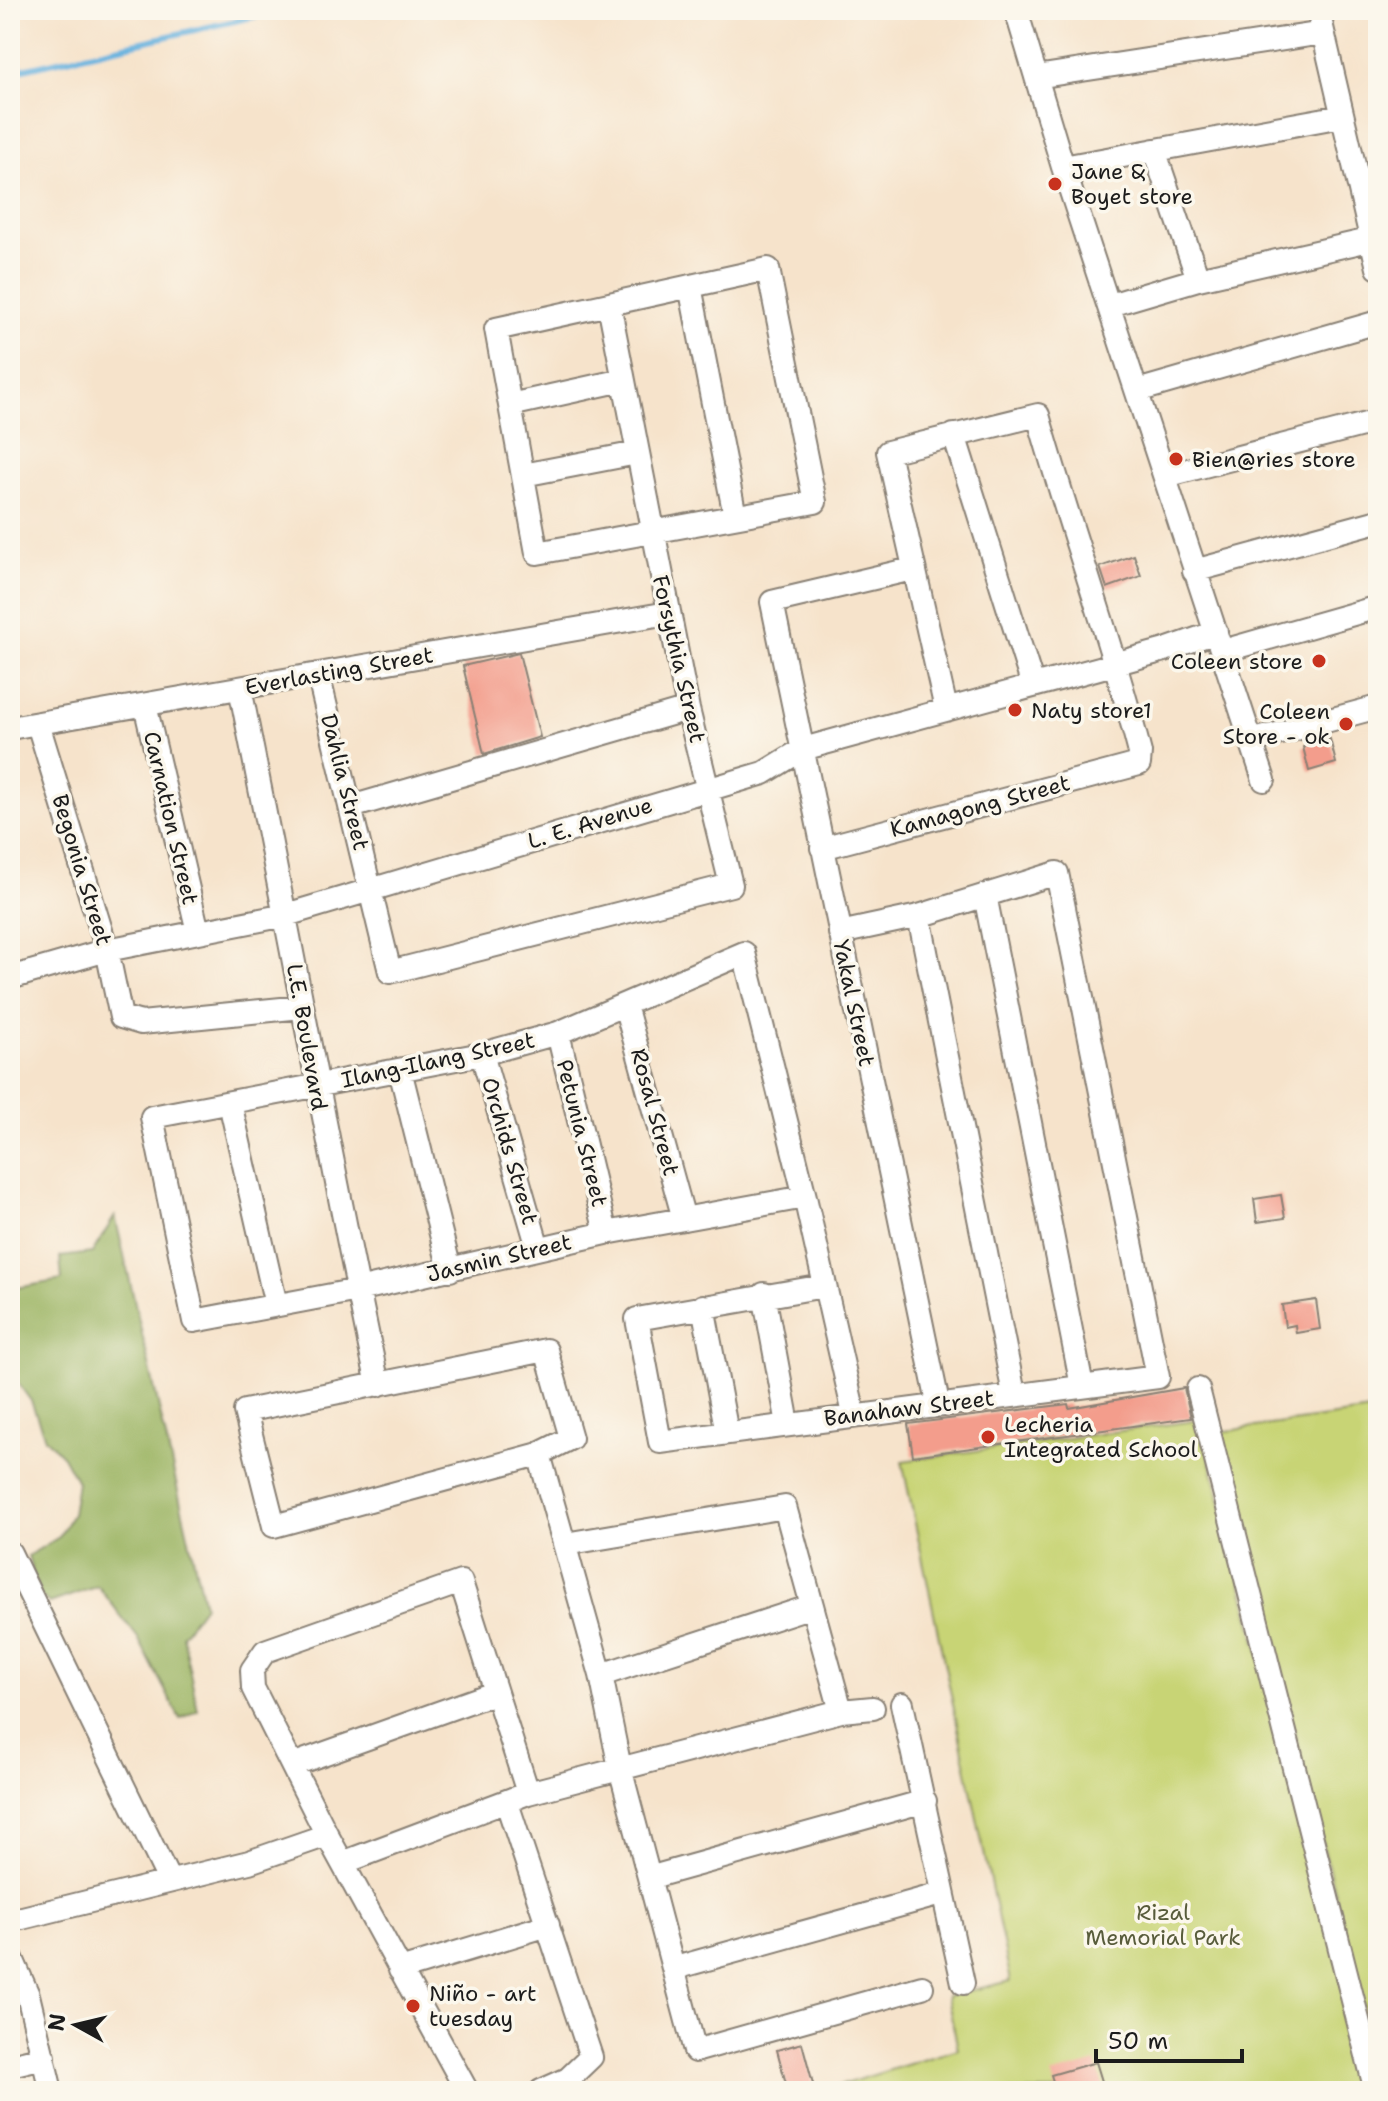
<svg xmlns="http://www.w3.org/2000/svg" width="1388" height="2101" font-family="'Shantell Sans',sans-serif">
	<rect width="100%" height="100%" fill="#fbf7ec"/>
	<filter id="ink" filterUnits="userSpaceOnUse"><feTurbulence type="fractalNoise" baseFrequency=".0125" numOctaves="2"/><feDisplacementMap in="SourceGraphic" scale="16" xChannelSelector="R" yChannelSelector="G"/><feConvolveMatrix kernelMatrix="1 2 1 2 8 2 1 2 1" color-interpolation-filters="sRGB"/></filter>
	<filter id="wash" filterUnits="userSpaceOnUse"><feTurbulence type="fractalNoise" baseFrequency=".006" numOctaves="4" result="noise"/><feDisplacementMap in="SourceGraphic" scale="32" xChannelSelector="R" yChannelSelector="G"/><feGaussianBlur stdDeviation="1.8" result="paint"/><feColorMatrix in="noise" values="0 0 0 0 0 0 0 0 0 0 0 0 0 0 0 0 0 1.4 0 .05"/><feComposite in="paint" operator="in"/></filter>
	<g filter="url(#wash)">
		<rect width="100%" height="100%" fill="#f6e3cb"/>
		<path fill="#c8d475" stroke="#727848" stroke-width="2" d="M1378,1410V2064L1219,1432Z
			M1200,1420L1370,2091H822L958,2049L947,1996L1011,1981L902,1461Z"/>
		<path fill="#9eb666" stroke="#5d6941" stroke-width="2" d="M115,1216L204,1605L182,1635L198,1710L180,1719L138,1638L98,1586L50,1603L40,1596L28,1556L59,1537L72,1514L77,1482L63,1456L45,1438L31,1401L13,1376L10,1289L62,1280L60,1257L92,1253Z"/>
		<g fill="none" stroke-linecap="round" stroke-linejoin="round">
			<path stroke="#65b1de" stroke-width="6" d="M10,72L283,10"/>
		</g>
		<g id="blocks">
			<path fill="#f39d8c" d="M1134,555L1141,576L1107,588L1100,567Z
				M519,653L540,737L484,754L463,666Z
				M1323,736L1324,740L1330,739L1336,763L1309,771L1303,747L1308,745L1307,740Z
				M1281,1195L1285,1218L1257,1222L1254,1199Z
				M1316,1300L1320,1329L1296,1333L1295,1325L1285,1327L1282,1305Z
				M1184,1388L1191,1418L913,1456L908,1424L1068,1404L1069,1408Z
				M802,2043L815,2091H788L777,2050Z
				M1096,2062L1105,2091H1056L1051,2075Z"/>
		</g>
	</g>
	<g filter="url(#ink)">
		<use href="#blocks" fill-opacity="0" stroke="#898074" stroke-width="2"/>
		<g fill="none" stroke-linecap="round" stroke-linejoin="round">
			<defs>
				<path id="minor" d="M1016,10L1063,167L1264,780
					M1318,10L1378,268
					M1036,77L1323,33
					M1154,150L1198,279
					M1063,167L1342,116
					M768,269L815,502L537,553L496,329Z
					M690,286L735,516
					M1110,305L1198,279L1378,238
					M1137,391L1378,322
					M510,405L623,380
					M954,435L1033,686
					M523,475L637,453
					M1165,476L1378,421
					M912,569L772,602L938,1403
					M1194,571L1378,521
					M1223,651L1378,607
					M318,674L390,972L731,885L688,709L609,304
					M240,688C287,920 329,1153 378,1385
					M145,705L198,932
					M38,724L107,950L121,1017L141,1023L302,1007
					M10,728L668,613
					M1251,741L1378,707
					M351,807L688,709
					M822,848L1139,764L1140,753C1111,639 1070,529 1038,415L888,452L946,709
					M985,895L1082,1386
					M919,916L1014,1394
					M10,978L107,950L286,915L764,773L803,749L1165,650L1216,632
					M625,1005L684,1219
					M558,1033L606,1233
					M482,1054L538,1248
					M400,1070L450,1270
					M230,1103L276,1305
					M805,1197L606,1233L358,1290L194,1321L152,1117L482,1054L558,1033L744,953L805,1197L854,1414
					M824,1286L637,1319L660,1442L1158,1377L1057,873L919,916L840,933
					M764,1294L788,1424
					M703,1306L727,1433
					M546,1350L571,1438L539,1454L274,1526L245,1411Z
					M1198,1389L1376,2091
					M539,1454L601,1675L620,1768L695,2051L922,1987
					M565,1544L785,1507L841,1711
					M10,1553L169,1880
					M601,1675L812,1606
					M902,1704L963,1983
					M292,1765L494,1693
					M507,1803L591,2057L568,2079L541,2091
					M345,1862L528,1793L841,1711L873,1708
					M652,1877L925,1801
					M10,1921L249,1862L327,1835
					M10,1954L28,1995L51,2091
					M675,1968L941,1894
					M400,1970L548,1925
					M10,2065L44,2057
					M467,2091L327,1835L253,1688L252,1670L265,1651L461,1582L528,1793"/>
			</defs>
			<use href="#minor" stroke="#898074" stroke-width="26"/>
			<use href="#minor" stroke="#fff" stroke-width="22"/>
		</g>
	</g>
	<g fill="#c8321e" stroke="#fbf7ec" stroke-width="3">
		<circle cx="1055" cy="184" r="8"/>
		<circle cx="1176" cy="459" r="8"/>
		<circle cx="1319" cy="661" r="8"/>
		<circle cx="1015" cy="710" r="8"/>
		<circle cx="1346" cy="724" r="8"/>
		<circle cx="988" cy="1437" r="8"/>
		<circle cx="413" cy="2006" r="8"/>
	</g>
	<g text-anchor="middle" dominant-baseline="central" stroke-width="7" stroke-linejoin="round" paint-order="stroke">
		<g font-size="22" fill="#1c1c1c" stroke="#fbf7ec" text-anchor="start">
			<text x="1071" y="171">Jane &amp;<tspan x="1071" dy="25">Boyet store</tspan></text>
			<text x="1192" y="459">Bien@ries store</text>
			<text x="1303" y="661" text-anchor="end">Coleen store</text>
			<text x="1031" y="710">Naty store1</text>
			<text x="1330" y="711" text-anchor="end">Coleen<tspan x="1330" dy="25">Store - ok</tspan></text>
			<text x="1004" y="1424">Lecheria<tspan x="1004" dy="25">Integrated School</tspan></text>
			<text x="429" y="1993">Niño - art<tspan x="429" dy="25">tuesday</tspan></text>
		</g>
		<g font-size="22" fill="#1c1c1c" stroke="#fbf7ec">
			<text transform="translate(679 659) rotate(77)">Forsythia Street</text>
			<text transform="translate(339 671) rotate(-10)">Everlasting Street</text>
			<text transform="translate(345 782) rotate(76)">Dahlia Street</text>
			<text transform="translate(980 806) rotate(-15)">Kamagong Street</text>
			<text transform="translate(171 818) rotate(77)">Carnation Street</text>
			<text transform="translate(590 823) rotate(-17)">L. E. Avenue</text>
			<text transform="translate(82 870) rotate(73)">Begonia Street</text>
			<text transform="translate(854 1003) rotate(78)">Yakal Street</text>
			<text transform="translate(307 1037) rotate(80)">L.E. Boulevard</text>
			<text transform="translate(438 1060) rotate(-12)">Ilang-Ilang Street</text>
			<text transform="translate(655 1112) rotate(75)">Rosal Street</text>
			<text transform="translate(582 1133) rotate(76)">Petunia Street</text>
			<text transform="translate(510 1151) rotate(74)">Orchids Street</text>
			<text transform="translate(499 1258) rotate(-13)">Jasmin Street</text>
			<text transform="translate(909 1408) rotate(-7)">Banahaw Street</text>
		</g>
		<g font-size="22" fill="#585c3b" stroke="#fbf7ec">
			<text x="1163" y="1912">Rizal<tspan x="1163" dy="25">Memorial Park</tspan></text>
		</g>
	</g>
	<rect width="1388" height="2101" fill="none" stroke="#fbf7ec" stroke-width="40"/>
	<g transform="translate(76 2025) rotate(278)" stroke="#fbf7ec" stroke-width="6" paint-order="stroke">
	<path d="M0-6L14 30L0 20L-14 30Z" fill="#1c1c1c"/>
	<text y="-12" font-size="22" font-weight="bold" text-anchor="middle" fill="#1c1c1c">N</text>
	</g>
	<path d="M1096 2049v12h146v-12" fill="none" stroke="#1c1c1c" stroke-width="4"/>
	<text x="1108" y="2049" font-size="24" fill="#1c1c1c" stroke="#fbf7ec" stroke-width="6" paint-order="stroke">50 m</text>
</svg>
